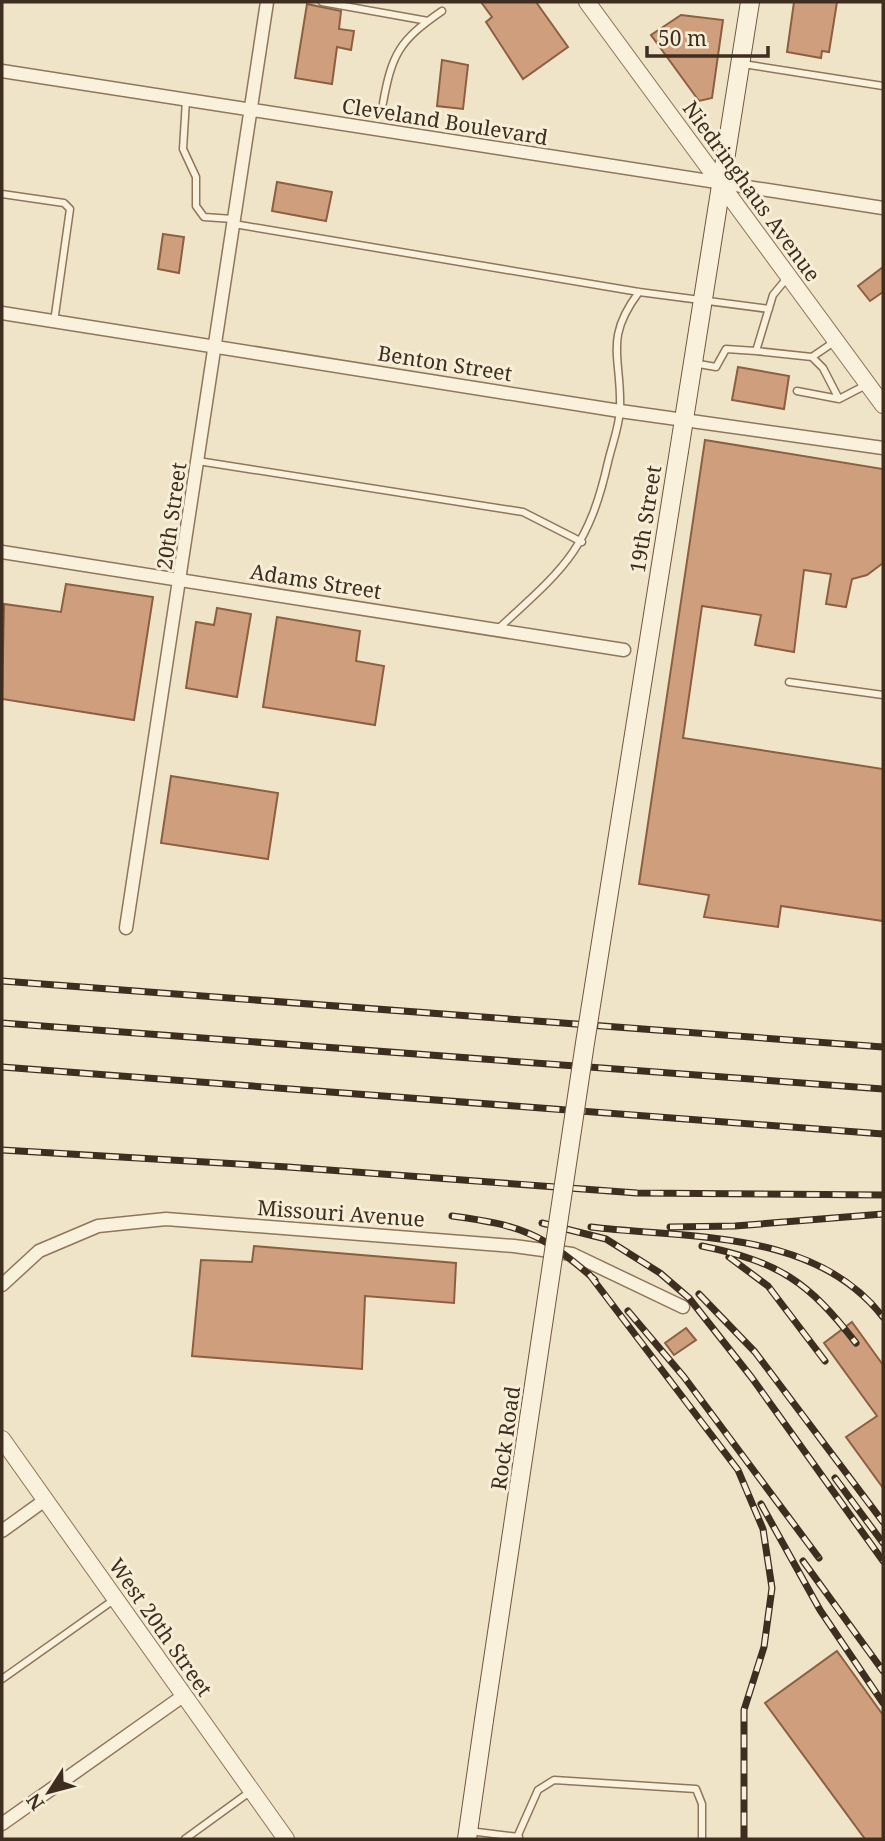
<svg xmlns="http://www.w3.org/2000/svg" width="885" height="1841" font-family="'Noto Serif',serif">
	<rect width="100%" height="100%" fill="#f0e4c8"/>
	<path fill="#cf9f7d" stroke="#8d5f41" stroke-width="2" d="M481,2H536L568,47L523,79L486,22L492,17Z
		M794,2H837L829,52L822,51L821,58L787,52Z
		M307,4L341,11L339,29L354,31L351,50L337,47L332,84L295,78Z
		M681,15L723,20L712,98L699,101L651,35Z
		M442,60L468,65L463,109L437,106Z
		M277,182L332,192L326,221L272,211Z
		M163,234L184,237L179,273L158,269Z
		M883,267V292L870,301L858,286Z
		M738,367L789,376L784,409L732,400Z
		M705,440L883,469V563L867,575L852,579L846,607L826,604L831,574L804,570L794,652L755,645L761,615L702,606L683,738L883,769V921L781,906L778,927L704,917L709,895L639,884Z
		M66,584L153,597L134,720L2,699L4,604L61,612Z
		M217,608L251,614L237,697L186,688L196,622L214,625Z
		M277,617L360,631L356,661L384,666L375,725L263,707Z
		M171,776L278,793L268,859L161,843Z
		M254,1246L456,1263L454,1303L365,1296L362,1369L192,1356L201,1260L252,1262Z
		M852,1322L883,1365V1488L846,1437L877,1416L824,1343Z
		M686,1328L696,1340L674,1355L665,1343Z
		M837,1651L883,1715V1839H865L765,1703Z"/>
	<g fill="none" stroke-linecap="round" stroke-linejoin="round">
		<defs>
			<path id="service" d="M322,2L428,21
				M743,64L883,86
				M186,100L183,149L196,177V206L204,217L233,219
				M383,103C392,53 400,40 442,11
				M2,194L64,203L70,209L54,322
				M234,224L639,292L769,309
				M756,351L812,357L834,342
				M812,357L823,368L839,399
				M693,363L716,367L726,349L756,351L773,295L787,278
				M797,391L839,399L866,385
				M198,461L523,512L582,542
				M499,628C563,569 588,551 608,462C612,445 619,427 620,410C622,357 603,340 639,292
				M789,682L883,695
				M2,1679L115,1599
				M469,1831L519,1837
				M518,1835L538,1790L554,1780L696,1789L702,1804V1839
				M185,1839L251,1791"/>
			<path id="minor" d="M2,71L883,208
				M2,313L620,411L883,448
				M2,552L624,650
				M126,928L267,2
				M2,1285L39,1251L98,1226L166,1219L514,1246L572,1254L683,1307
				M2,1531L45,1500
				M2,1824L183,1696"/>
			<path id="tertiary" d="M587,2L883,405
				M2,1439L286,1839"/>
			<path id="secondary" d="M679,451L750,2
				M467,1839L484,1720"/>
		</defs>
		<use href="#service" stroke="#8d765c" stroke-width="9"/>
		<use href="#minor" stroke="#8d765c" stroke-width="15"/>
		<use href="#tertiary" stroke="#8d765c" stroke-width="18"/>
		<use href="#secondary" stroke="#6f573f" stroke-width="20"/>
		<use href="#service" stroke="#faf1dc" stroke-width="6"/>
		<use href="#minor" stroke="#faf1dc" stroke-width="12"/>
		<use href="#tertiary" stroke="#faf1dc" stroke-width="16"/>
		<use href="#secondary" stroke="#faf1dc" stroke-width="18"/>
		<defs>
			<path id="rail" d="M2,981L883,1047
				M2,1023L883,1089
				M2,1067L883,1134
				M2,1150L288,1167L637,1193L883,1195
				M452,1216C520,1225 543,1233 595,1280
				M542,1223L606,1239L660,1273L689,1298L752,1378L883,1561
				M591,1227C691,1239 814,1229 883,1317
				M670,1227L735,1226L883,1214
				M702,1246C779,1262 808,1281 856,1343
				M729,1257L768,1286L825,1361
				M589,1274L738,1470L763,1529L772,1588L764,1647L744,1710V1839
				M699,1294L755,1352L883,1522
				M628,1311L684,1377L819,1558
				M835,1478L883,1543
				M761,1504L820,1610L883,1703
				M803,1561L883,1671"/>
		</defs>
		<use href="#rail" stroke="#3d2e20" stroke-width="7"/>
		<use href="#rail" stroke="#f7eed8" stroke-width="4.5" stroke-dasharray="13" stroke-linecap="butt"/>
		<defs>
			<path id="secondary-bridge" d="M484,1720L585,1043L679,451"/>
		</defs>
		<use href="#secondary-bridge" stroke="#6f573f" stroke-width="20" stroke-linecap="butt"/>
		<use href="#secondary-bridge" stroke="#faf1dc" stroke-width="18"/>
	</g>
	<g text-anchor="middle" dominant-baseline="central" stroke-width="6" stroke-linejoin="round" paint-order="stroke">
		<g font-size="21" fill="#3d2e20" stroke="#f7eed8">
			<text transform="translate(445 121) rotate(9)">Cleveland Boulevard</text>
			<text transform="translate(752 191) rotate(54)">Niedringhaus Avenue</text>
			<text transform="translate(445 363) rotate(9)">Benton Street</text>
			<text transform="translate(171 516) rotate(-82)">20th Street</text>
			<text transform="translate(645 519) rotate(-81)">19th Street</text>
			<text transform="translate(316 581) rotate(9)">Adams Street</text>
			<text transform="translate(341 1213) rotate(4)">Missouri Avenue</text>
			<text transform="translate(505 1438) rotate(-82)">Rock Road</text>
			<text transform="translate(161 1627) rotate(55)">West 20th Street</text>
		</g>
	</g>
	<rect width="885" height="1841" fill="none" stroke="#3d2e20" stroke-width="7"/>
	<g transform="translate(49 1792) rotate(234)" stroke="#f7eed8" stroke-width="5" paint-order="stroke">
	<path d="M0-5L12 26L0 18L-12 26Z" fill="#3d2e20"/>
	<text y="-10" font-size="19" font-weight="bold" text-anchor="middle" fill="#3d2e20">N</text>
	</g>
	<path d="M647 46v10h121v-10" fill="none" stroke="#3d2e20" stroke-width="3.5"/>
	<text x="658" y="46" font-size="21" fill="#3d2e20" stroke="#f7eed8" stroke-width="5" paint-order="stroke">50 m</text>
</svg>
